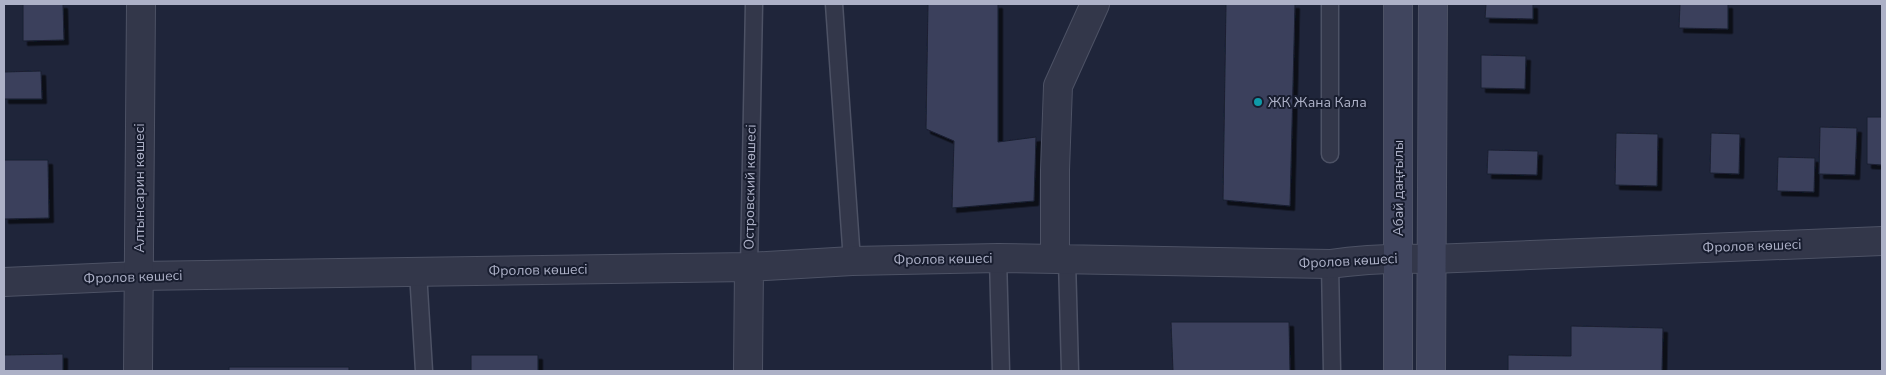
<svg xmlns="http://www.w3.org/2000/svg" width="1886" height="375" font-family="'Nunito Sans',sans-serif">
	<defs>
		<filter id="shadow"><feDropShadow dx="4.5" dy="4.5" stdDeviation="0" flood-color="#0009"/></filter>
	</defs>
	<rect width="100%" height="100%" fill="#1f253a"/>
	<path fill="#3a415b" stroke="#1a1f31" filter="url(#shadow)" d="M23,4H63L64,40L23,41Z
		M928,4H998V142L1036,137L1034,201L952,208L954,141L926,129Z
		M1226,4H1295L1290,206L1223,200Z
		M1486,4H1533V19L1485,18Z
		M1680,4H1728V29L1679,28Z
		M1481,55L1526,56L1525,89L1481,88Z
		M41,71L42,99H4V72Z
		M1867,117H1882V165L1867,164Z
		M1820,127L1857,128L1855,175L1819,174Z
		M1616,133L1658,134L1657,186L1615,185Z
		M1711,133L1740,134L1739,174L1710,173Z
		M1488,150L1538,151L1537,175L1487,174Z
		M1778,157L1815,158L1814,192L1777,191Z
		M4,160H48L49,218L4,219Z
		M1171,322H1289L1290,371H1173Z
		M1571,326L1663,328L1662,371H1508V355L1571,356Z
		M63,354V371H4V355Z
		M471,355H538V371H471Z
		M229,367H349V371H229Z"/>
	<g fill="none" stroke-linecap="round" stroke-linejoin="round">
		<defs>
			<path id="service" d="M834,4L852,261
				M1330,4V154
				M998,258L1001,371
				M1067,260L1070,371
				M1330,264L1332,371
				M749,267L754,4
				M418,272L424,371"/>
			<path id="minor" d="M1055,259V170L1058,86L1095,4
				M4,282L138,276L749,267L852,261L998,258L1330,264C1364,259 1397,258 1432,259L1882,241
				M748,371L749,267"/>
			<path id="tertiary" d="M138,371L141,4"/>
			<path id="secondary" d="M1398,371V4
				M1431,371L1433,4"/>
		</defs>
		<use href="#service" stroke="#4d5265" stroke-width="19"/>
		<use href="#minor" stroke="#4d5265" stroke-width="30"/>
		<use href="#tertiary" stroke="#4d5265" stroke-width="30"/>
		<use href="#secondary" stroke="#4d5265" stroke-width="30"/>
		<use href="#service" stroke="#33374a" stroke-width="16"/>
		<use href="#minor" stroke="#33374a" stroke-width="28"/>
		<use href="#tertiary" stroke="#33374a" stroke-width="28"/>
		<use href="#secondary" stroke="#40455e" stroke-width="28"/>
	</g>
	<circle fill="#0f9aa8" stroke="#181d2f" stroke-width="2" cx="1258" cy="102" r="5"/>
	<g text-anchor="middle" dominant-baseline="central" stroke-width="4" stroke-linejoin="round" paint-order="stroke">
		<g font-size="14" fill="#adb1c7" stroke="#181d2f" text-anchor="start">
			<text x="1268" y="102">ЖК Жана Кала</text>
		</g>
		<g font-size="14" fill="#adb1c7" stroke="#181d2f">
			<text transform="translate(750 187) rotate(-89)">Островский көшесі</text>
			<text transform="translate(139 188) rotate(-90)">Алтынсарин көшесі</text>
			<text transform="translate(1398 188) rotate(-90)">Абай даңғылы</text>
			<text transform="translate(1752 246) rotate(-2)">Фролов көшесі</text>
			<text transform="translate(943 259) rotate(-1)">Фролов көшесі</text>
			<text transform="translate(1348 261) rotate(-3)">Фролов көшесі</text>
			<text transform="translate(538 270) rotate(-1)">Фролов көшесі</text>
			<text transform="translate(133 277) rotate(-2)">Фролов көшесі</text>
		</g>
	</g>
	<rect width="1886" height="375" fill="none" stroke="#adb1c7" stroke-width="10"/>
</svg>
